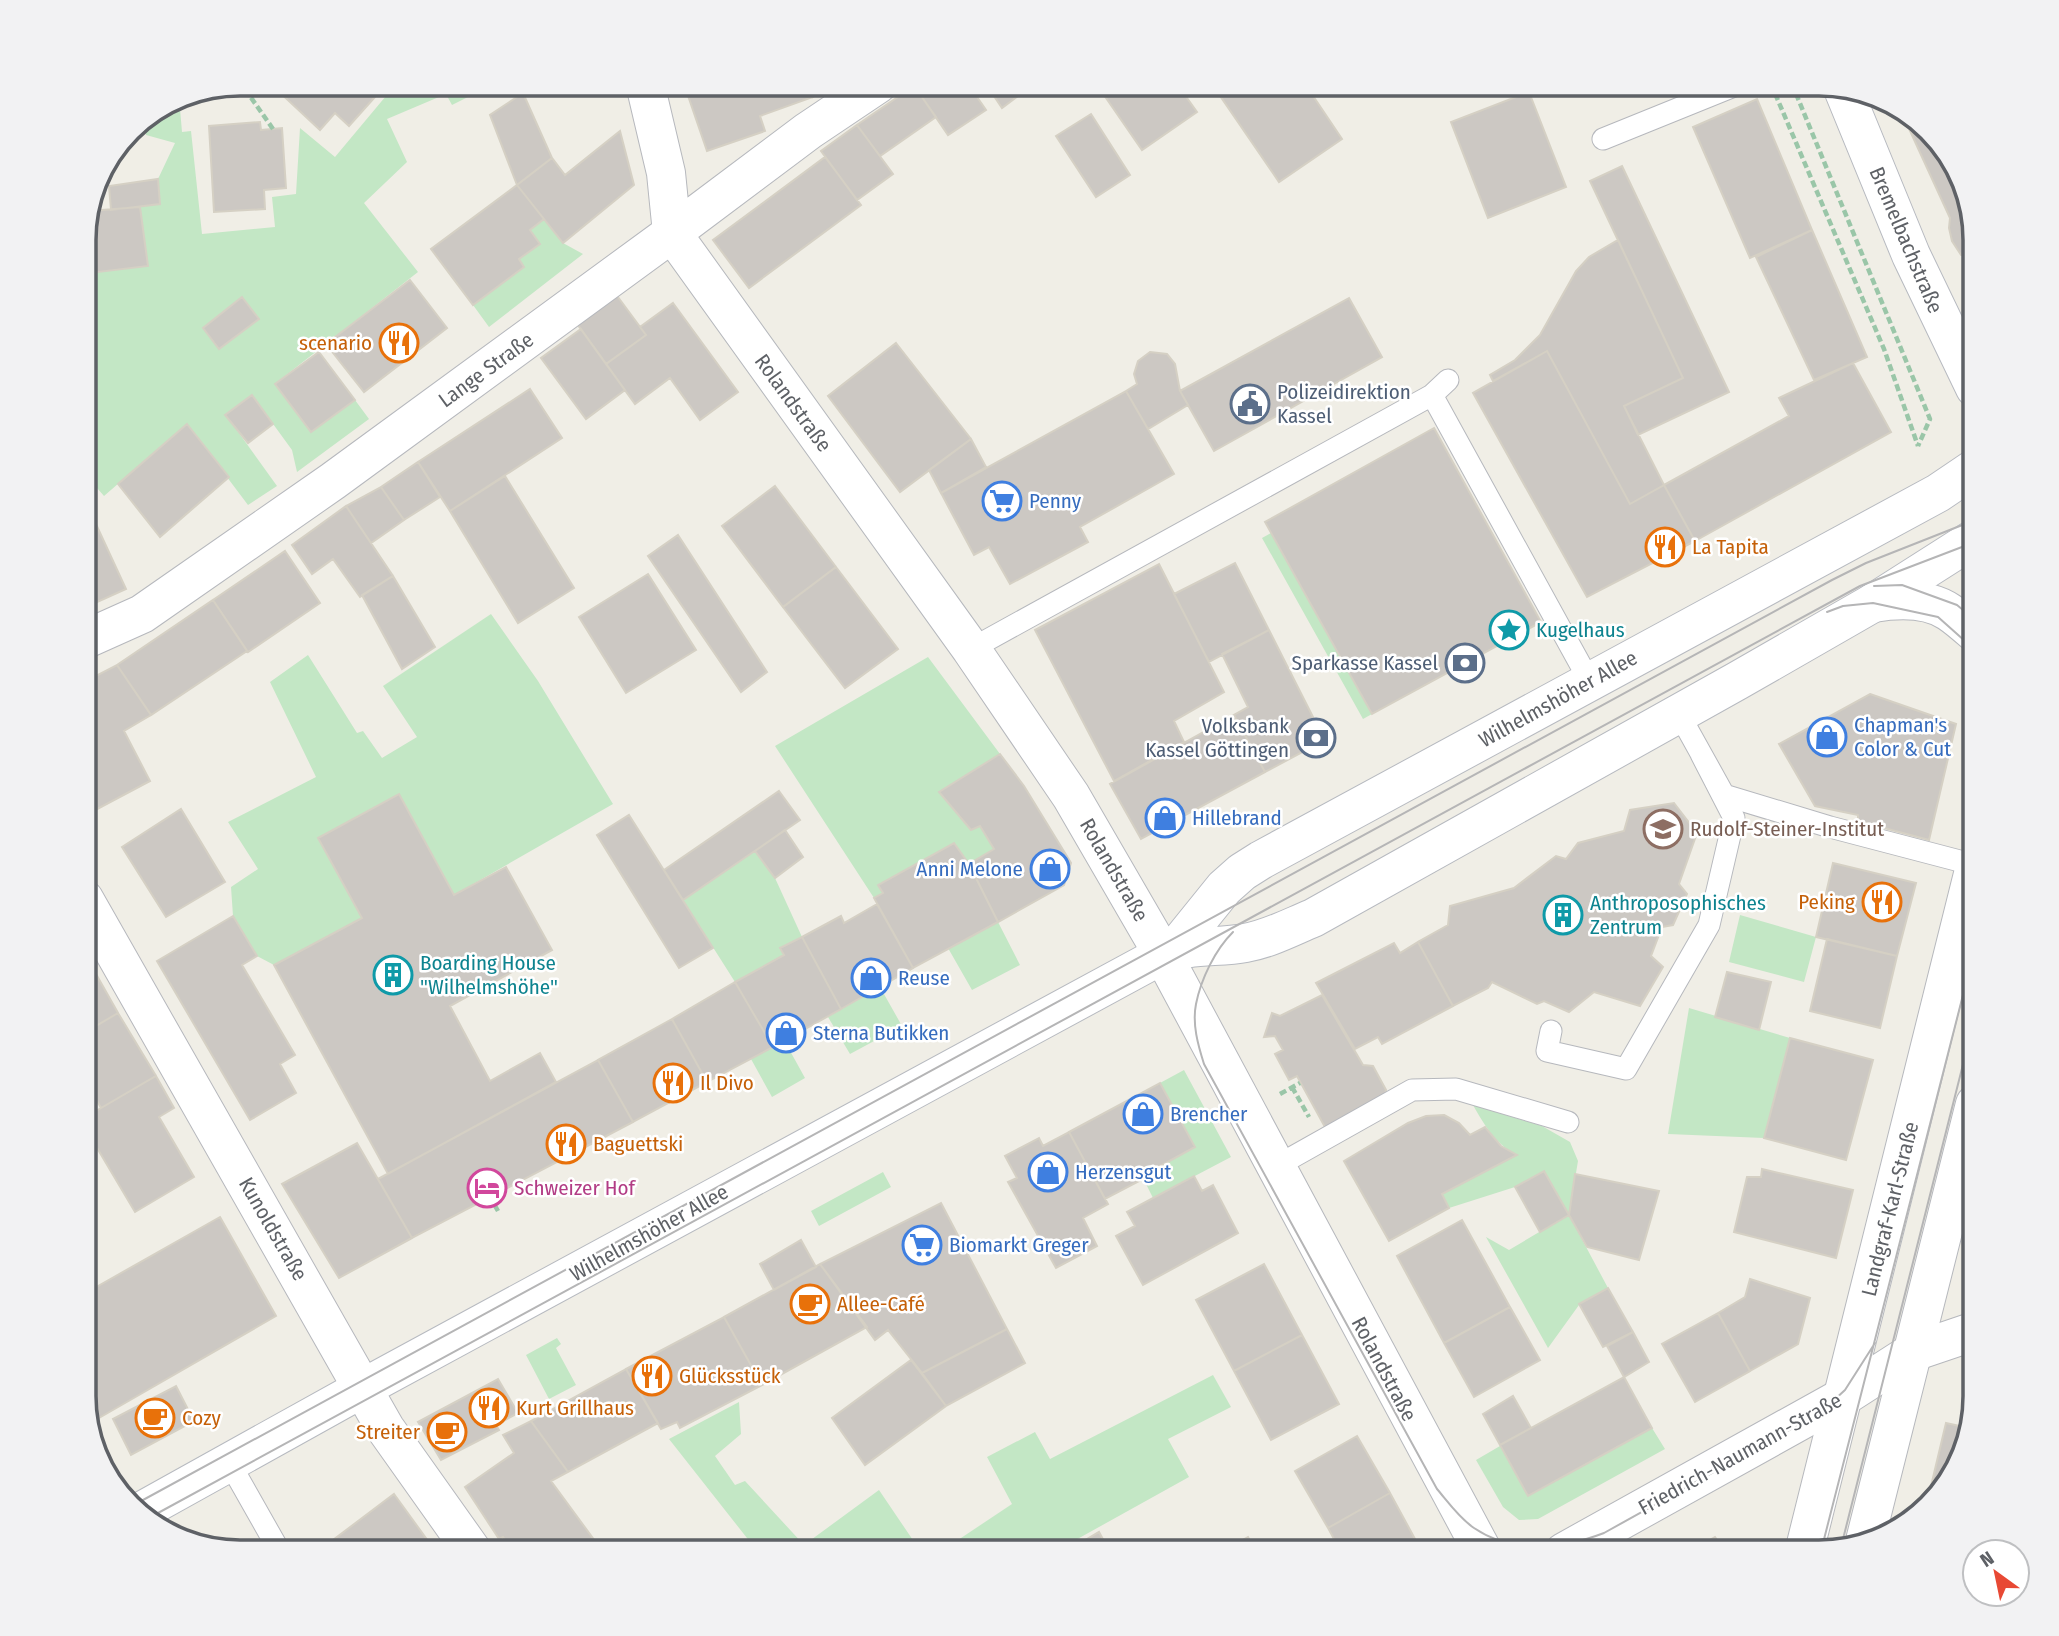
<svg xmlns="http://www.w3.org/2000/svg" width="2059" height="1636" font-family="'Fira Sans Condensed',sans-serif">
	<rect width="100%" height="100%" fill="#f0eee6"/>
	<path fill="#c3e7c5" d="M386,84H482L480,91L452,105L446,94L387,119L407,162L364,203L418,272L276,383L311,432L355,400L369,419L297,472L292,450L252,395L226,415L277,486L248,505L187,424L104,496L84,473V393L95,389L84,354V230L90,273L147,266L140,207L160,204L158,179L175,143L146,135L142,120L179,97L182,132L191,131L202,234L275,227L272,197L296,194L300,128L335,157L391,90Z
		M544,219L563,243L583,254L489,327L473,305L524,267L519,259L540,244L530,230Z
		M1271,533L1372,714L1363,719L1262,538Z
		M491,614L538,681L613,804L454,895L399,794L319,838L362,918L274,965L257,956L233,916L231,887L258,869L228,822L316,777L270,682L308,655L357,733L363,731L382,758L417,737L383,686Z
		M928,657L1000,754L939,792L971,830L980,826L994,849L969,864L954,843L878,885L883,893L874,898L775,746Z
		M755,851L775,878L802,937L781,947L784,955L735,982L683,900Z
		M1740,915L1816,937L1804,982L1729,962Z
		M998,922L1020,965L972,990L948,948Z
		M880,987L902,1026L850,1054L828,1017Z
		M1689,1008L1790,1038L1764,1138L1668,1134Z
		M784,1040L805,1078L772,1097L751,1059Z
		M1184,1070L1231,1157L1153,1198L1142,1176L1195,1147L1160,1083Z
		M1473,1105L1542,1126L1570,1142L1578,1161L1569,1215L1608,1288L1579,1305L1548,1348L1486,1237L1509,1250L1568,1215L1543,1172L1515,1187L1449,1208L1442,1194L1516,1155C1495,1143 1485,1126 1473,1105Z
		M883,1172L891,1187L819,1226L811,1211Z
		M557,1338L561,1344L556,1348L576,1385L549,1399L526,1355Z
		M1213,1375L1231,1407L1168,1439L1189,1477L1054,1552H940L1012,1504L987,1457L1035,1432L1050,1459Z
		M739,1402L741,1434L715,1456L735,1485L745,1481L804,1545L879,1490L921,1552H758L669,1439Z
		M1652,1428L1665,1449L1538,1519L1519,1520L1503,1507L1476,1460L1500,1446L1528,1496Z"/>
	<path fill="#ccc8c3" stroke="#d5d0c4" stroke-width="2" d="M279,84H379L383,88L349,126L335,113L320,130L275,88Z
		M684,84H809L813,97L760,116L765,131L707,151Z
		M809,84H834L813,97Z
		M935,84H968L986,110L948,135L920,94Z
		M986,84H1034L1002,108Z
		M1119,84H1177L1197,112L1142,150L1104,95Z
		M1217,84H1305L1342,139L1279,182L1214,87Z
		M914,86L936,117L880,156L857,125Z
		M1529,92L1566,187L1488,218L1451,122Z
		M523,93L552,158L517,185L490,115Z
		M1757,99L1812,230L1750,258L1693,127Z
		M1900,109L1921,123L1959,172L1975,241V259L1961,255L1952,241L1949,228L1950,218Z
		M1091,114L1130,175L1096,197L1056,136Z
		M260,122L261,130L282,128L286,188L264,190L265,209L214,212L209,126Z
		M857,125L893,174L857,200L821,151Z
		M620,131L634,185L563,243L517,185L552,158L565,175Z
		M825,157L861,205L749,288L713,240Z
		M1622,166L1729,392L1638,435L1624,406L1683,378L1590,181Z
		M158,179L160,204L111,210L109,186Z
		M517,185L544,219L530,230L540,244L519,259L524,267L473,305L431,249Z
		M140,207L148,266L90,273L85,229L89,211Z
		M1812,230L1867,357L1814,380L1756,257Z
		M1618,240L1683,378L1624,406L1664,485L1630,504L1547,351L1493,381L1490,375L1515,360L1540,335L1576,271L1589,257Z
		M410,280L447,328L364,392L326,344Z
		M615,293L646,335L606,364L575,321Z
		M242,297L259,319L219,349L203,328Z
		M1349,298L1382,357L1214,451L1180,391Z
		M673,303L738,392L700,420L670,378L635,404L606,364L646,335L640,327Z
		M581,329L625,390L586,419L541,358Z
		M896,343L971,439L900,492L828,396Z
		M1547,351L1630,504L1664,485L1695,541L1587,597L1473,393Z
		M319,352L355,400L311,432L275,384Z
		M1150,352L1167,354L1175,364L1180,391L1188,405L1148,429L1126,391L1137,384L1134,374L1138,361Z
		M84,354L95,389L84,393Z
		M1853,363L1891,432L1695,541L1664,485L1789,416L1779,398Z
		M530,389L562,438L450,511L418,462Z
		M1126,391L1174,474L1080,527L1088,542L1010,584L989,547L974,555L941,493Z
		M252,395L273,424L248,443L225,415Z
		M187,424L229,477L160,537L118,484Z
		M1434,428L1541,622L1372,714L1265,522Z
		M971,439L986,467L941,493L929,470Z
		M418,462L440,497L404,520L381,487Z
		M505,476L574,588L518,623L450,511Z
		M775,486L836,567L783,607L722,526Z
		M381,487L404,520L371,543L346,506Z
		M84,503L95,522L84,527Z
		M346,506L393,576L360,597L333,559L312,574L292,545Z
		M95,522L126,589L84,608V527Z
		M678,535L767,672L741,692L648,556Z
		M285,551L320,603L248,652L213,600Z
		M1235,563L1269,630L1209,662L1174,594Z
		M1159,564L1224,692L1174,721L1184,742L1114,781L1035,630Z
		M836,567L898,649L845,688L783,607Z
		M648,574L696,650L626,693L579,617Z
		M393,576L435,647L402,669L362,595Z
		M213,600L247,651L151,715L117,665Z
		M1269,630L1316,723V738L1310,748L1265,772L1234,715L1248,707L1222,654Z
		M117,665L151,715L124,731L150,781L84,816V682Z
		M1870,694L1956,724L1929,840L1858,821V815L1815,806L1779,744Z
		M1234,715L1265,772L1141,839L1110,784Z
		M1000,754L1024,786L1071,863L1064,885L998,922L969,864L994,849L980,826L971,830L939,792Z
		M779,791L800,820L683,900L664,870Z
		M399,794L454,895L506,867L552,950L450,1006L490,1081L540,1053L556,1082L388,1174L274,965L362,918L318,838Z
		M1674,803L1697,833L1679,884L1687,894L1673,925L1662,927L1651,956L1663,967L1640,1006L1594,992L1569,1012L1544,1001L1537,1004L1492,982L1488,988L1453,1006L1418,942L1448,925L1450,906L1514,888L1556,856L1566,859L1578,843L1624,831L1630,810Z
		M181,809L225,882L166,917L122,847Z
		M629,815L713,948L679,968L597,835Z
		M785,830L803,857L775,878L755,851Z
		M954,843L969,864L998,922L913,968L874,898L883,893L878,885Z
		M1833,863L1916,883L1897,956L1816,937Z
		M877,904L913,968L841,1009L802,937L841,916L844,923Z
		M233,916L257,956L242,965L295,1055L280,1064L296,1093L250,1120L157,961Z
		M802,937L841,1009L773,1047L735,982L784,955L780,948Z
		M1827,939L1897,956L1880,1028L1810,1011Z
		M1418,942L1453,1006L1382,1044L1378,1037L1355,1049L1316,983L1394,943L1400,953Z
		M1727,972L1771,982L1759,1030L1715,1017Z
		M96,974L118,1013L84,1033V980Z
		M735,982L773,1047L707,1082L672,1019Z
		M1322,995L1363,1065L1373,1066L1386,1090L1384,1098L1326,1129L1297,1076L1289,1080L1275,1054L1283,1050L1275,1036L1264,1037L1272,1013L1280,1016Z
		M118,1013L156,1076L101,1108L84,1078V1033Z
		M672,1019L707,1082L633,1122L598,1060Z
		M1790,1038L1873,1060L1846,1160L1764,1138Z
		M598,1060L633,1122L412,1238L378,1179Z
		M156,1076L174,1108L159,1117L194,1177L135,1212L84,1126V1118Z
		M1160,1083L1195,1147L1142,1176L1143,1179L1105,1199L1069,1132Z
		M1444,1115L1459,1123L1470,1135L1485,1127L1501,1146L1517,1155L1442,1194L1449,1208L1389,1241L1344,1161L1408,1123L1426,1116Z
		M1069,1132L1108,1204L1083,1218L1097,1246L1056,1268L1008,1182L1017,1178L1005,1156L1039,1138L1043,1146Z
		M357,1143L412,1238L339,1278L282,1184Z
		M1762,1169L1853,1190L1836,1258L1734,1232L1747,1177H1761Z
		M1544,1171L1569,1215L1540,1232L1515,1187Z
		M1575,1174L1659,1191L1639,1260L1587,1247L1569,1215Z
		M1194,1176L1202,1191L1213,1185L1238,1233L1143,1285L1116,1236L1135,1226L1127,1212Z
		M941,1203L1007,1329L922,1373L888,1330L875,1340L820,1264Z
		M220,1217L276,1316L99,1418L84,1391V1294Z
		M1462,1220L1510,1307L1444,1343L1397,1256Z
		M801,1240L816,1267L774,1290L760,1264Z
		M820,1264L867,1327L762,1385L724,1317Z
		M1264,1264L1302,1335L1234,1371L1196,1300Z
		M1750,1279L1810,1298L1798,1344L1750,1371L1718,1313L1745,1297Z
		M1608,1288L1633,1332L1603,1347L1579,1304Z
		M1510,1307L1540,1360L1474,1397L1444,1343Z
		M1718,1313L1750,1371L1695,1402L1662,1344Z
		M724,1317L762,1385L680,1428L677,1422L661,1429L626,1369Z
		M1007,1329L1025,1363L946,1406L922,1373Z
		M1633,1332L1649,1362L1624,1377L1607,1346Z
		M1302,1335L1339,1404L1271,1440L1234,1371Z
		M911,1360L946,1406L865,1465L832,1418Z
		M626,1369L658,1423L568,1472L531,1421Z
		M1624,1377L1652,1428L1528,1496L1500,1445Z
		M498,1379L518,1413L496,1425L499,1430L441,1460L418,1422Z
		M176,1386L194,1421L131,1455L113,1419Z
		M1513,1396L1531,1428L1500,1445L1483,1414Z
		M531,1421L568,1472L551,1481L603,1552H513L503,1537L499,1539L465,1487L514,1453L503,1435Z
		M1946,1423L1969,1428L1963,1455L1936,1498L1926,1507Z
		M1357,1436L1390,1493L1328,1528L1295,1471Z
		M1390,1493L1421,1550L1417,1552H1341L1328,1528Z
		M394,1494L436,1552H317Z
		M1099,1532L1110,1552H1065Z
		M1248,1537L1256,1552H1220Z
		M1715,1537L1725,1552H1688Z"/>
	<g fill="none" stroke-linecap="round" stroke-linejoin="round">
		<defs>
			<path id="service" d="M1603,139L1739,84
				M1432,395L1590,682
				M971,649L1432,395L1448,380
				M1679,714L1724,795L1830,827L1975,865
				M1551,1031L1547,1051L1626,1069L1709,925L1734,818L1701,754
				M1275,1167L1412,1090L1456,1089L1568,1122
				M229,1462L280,1552"/>
			<path id="minor" d="M645,84L666,173L672,233L971,649L1071,796L1158,946L1483,1552
				M84,640L142,614L333,481L672,233L808,131L878,84
				M84,899L385,1428L473,1552
				M1564,1552L1843,1397L1913,1352L1975,1331"/>
			<path id="tertiary" d="M1873,603C1897,599 1928,598 1949,612C1958,618 1967,626 1975,633
				M1865,1541L1975,1104
				M1804,1552L1975,866"/>
			<path id="secondary" d="M1843,89L1911,255L1975,388
				M1162,955L1182,940L1224,888L1242,872L1261,860L1938,493L1975,468
				M138,1513L363,1388L1162,955C1189,944 1218,948 1245,943C1269,939 1291,927 1313,918L1737,681L1873,603L1975,538"/>
		</defs>
		<use href="#service" stroke="#b6b8bd" stroke-width="23"/>
		<use href="#minor" stroke="#b6b8bd" stroke-width="40"/>
		<use href="#tertiary" stroke="#b6b8bd" stroke-width="40"/>
		<use href="#secondary" stroke="#b7bac0" stroke-width="40"/>
		<path stroke="#9ac6a8" stroke-width="4.5" stroke-dasharray="7 3.5" stroke-linecap="butt" d="M1771,84L1884,349L1918,446
			M1792,84L1930,419L1918,446
			M245,89L273,129
			M1292,1087L1309,1117
			M1280,1094L1300,1083
			M490,1197L498,1211"/>
		<use href="#service" stroke="#fff" stroke-width="21"/>
		<use href="#minor" stroke="#fff" stroke-width="38"/>
		<use href="#tertiary" stroke="#fff" stroke-width="38"/>
		<use href="#secondary" stroke="#fff" stroke-width="38"/>
		<path stroke="#b5b5b6" stroke-width="2" d="M1874,586L1902,585L1957,605L1975,620
			M1827,612L1843,606L1873,603L1938,617L1975,650
			M1233,932C1215,950 1201,979 1196,1004C1192,1024 1198,1045 1204,1064L1437,1489C1448,1502 1459,1518 1474,1528C1514,1555 1562,1549 1604,1533L1820,1413L1845,1390L1875,1343
			M132,1506L1832,580L1866,563L1975,520
			M147,1519L1860,586L1975,542
			M1841,1547L1975,1017
			M1821,1551L1975,948"/>
	</g>
	<defs>
		<symbol id="restaurant-ring" viewBox="-11 -11 22 22"><circle r="9.5" fill="#fff" stroke="#e8710a" stroke-width="1.5"/><path d="M-5-6h1v4h1v-4h1v4h1v-4h1v5L-1.5 .5V6h-2V.5L-5-1ZM5-6V6H3V1.5H1.5Q1.5-4 5-6Z" fill="#e8710a"/></symbol>
		<symbol id="civic-ring" viewBox="-11 -11 22 22"><circle r="9.5" fill="#fff" stroke="#5c6f8a" stroke-width="1.5"/><path d="M-.6-6.5H3V-4.5H.6V-3L4-1V1h2V6H-6V1h2V-1L-.6-3ZM-1.2 2.5V6h2.4V2.5Z" fill="#5c6f8a"/></symbol>
		<symbol id="supermarket-ring" viewBox="-11 -11 22 22"><circle r="9.5" fill="#fff" stroke="#3f7fe0" stroke-width="1.5"/><path d="M-6-5.5h2.5l.6 2H6L4.5 2H-2.5L-4.4-4H-6ZM-1.5 3.2a1.3 1.3 0 1 0 .1 0ZM3 3.2a1.3 1.3 0 1 0 .1 0Z" fill="#3f7fe0"/></symbol>
		<symbol id="sight-ring" viewBox="-11 -11 22 22"><circle r="9.5" fill="#fff" stroke="#0f9aa8" stroke-width="1.5"/><path d="M0-6L1.8-2.2L6-1.7L2.9 1.2L3.7 5.4L0 3.3L-3.7 5.4L-2.9 1.2L-6-1.7L-1.8-2.2Z" fill="#0f9aa8"/></symbol>
		<symbol id="bank-ring" viewBox="-11 -11 22 22"><circle r="9.5" fill="#fff" stroke="#5c6f8a" stroke-width="1.5"/><path d="M-6-4H6V4H-6ZM0-2.3a2.3 2.3 0 1 0 0 4.6a2.3 2.3 0 1 0 0-4.6Z" fill="#5c6f8a"/></symbol>
		<symbol id="shop-ring" viewBox="-11 -11 22 22"><circle r="9.5" fill="#fff" stroke="#3f7fe0" stroke-width="1.5"/><path d="M-5-2.5h2.3a2.7 3.5 0 0 1 5.4 0H5L5.5 6h-11ZM-1.5-2.5h3a1.5 2.3 0 0 0-3 0Z" fill="#3f7fe0"/></symbol>
		<symbol id="school-ring" viewBox="-11 -11 22 22"><circle r="9.5" fill="#fff" stroke="#8d6e63" stroke-width="1.5"/><path d="M0-5L7-2L0 1L-7-2ZM-4 1L0 2.5L4 1V4Q0 6-4 4Z" fill="#8d6e63"/></symbol>
		<symbol id="building-ring" viewBox="-11 -11 22 22"><circle r="9.5" fill="#fff" stroke="#0f9aa8" stroke-width="1.5"/><path d="M-4-6H4V6H1V3H-1V6H-4ZM-2.5-4.3h1.7v1.8h-1.7ZM.8-4.3h1.7v1.8H.8ZM-2.5-1h1.7V.8h-1.7ZM.8-1h1.7V.8H.8Z" fill="#0f9aa8"/></symbol>
		<symbol id="hotel-ring" viewBox="-11 -11 22 22"><circle r="9.5" fill="#fff" stroke="#d1479c" stroke-width="1.5"/><path d="M-6-4.5h1.5V1H6V5H4.5V3h-9V5H-6ZM-4 0a1.8 1.8 0 1 1 3.6 0ZM.5 0V-2.5h3Q6-2.5 6 0Z" fill="#d1479c"/></symbol>
		<symbol id="cafe-ring" viewBox="-11 -11 22 22"><circle r="9.5" fill="#fff" stroke="#e8710a" stroke-width="1.5"/><path d="M-5.5-4.5H6V0H3Q3 3.5 0 3.5H-2.5Q-5.5 3.5-5.5 0ZM3-3.2v2h1.7v-2ZM-6 4.5H4V6H-6Z" fill="#e8710a"/></symbol>
	</defs>
	<g fill-rule="evenodd">
		<use href="#restaurant-ring" x="377" y="321" width="44" height="44"/>
		<use href="#civic-ring" x="1228" y="382" width="44" height="44"/>
		<use href="#supermarket-ring" x="980" y="479" width="44" height="44"/>
		<use href="#restaurant-ring" x="1643" y="525" width="44" height="44"/>
		<use href="#sight-ring" x="1487" y="608" width="44" height="44"/>
		<use href="#bank-ring" x="1443" y="641" width="44" height="44"/>
		<use href="#shop-ring" x="1805" y="715" width="44" height="44"/>
		<use href="#bank-ring" x="1294" y="716" width="44" height="44"/>
		<use href="#shop-ring" x="1143" y="796" width="44" height="44"/>
		<use href="#school-ring" x="1641" y="807" width="44" height="44"/>
		<use href="#shop-ring" x="1028" y="847" width="44" height="44"/>
		<use href="#restaurant-ring" x="1860" y="880" width="44" height="44"/>
		<use href="#building-ring" x="1541" y="893" width="44" height="44"/>
		<use href="#building-ring" x="371" y="953" width="44" height="44"/>
		<use href="#shop-ring" x="849" y="956" width="44" height="44"/>
		<use href="#shop-ring" x="764" y="1011" width="44" height="44"/>
		<use href="#restaurant-ring" x="651" y="1061" width="44" height="44"/>
		<use href="#shop-ring" x="1121" y="1092" width="44" height="44"/>
		<use href="#restaurant-ring" x="544" y="1122" width="44" height="44"/>
		<use href="#shop-ring" x="1026" y="1150" width="44" height="44"/>
		<use href="#hotel-ring" x="465" y="1166" width="44" height="44"/>
		<use href="#supermarket-ring" x="900" y="1223" width="44" height="44"/>
		<use href="#cafe-ring" x="788" y="1282" width="44" height="44"/>
		<use href="#restaurant-ring" x="630" y="1354" width="44" height="44"/>
		<use href="#restaurant-ring" x="467" y="1386" width="44" height="44"/>
		<use href="#cafe-ring" x="133" y="1396" width="44" height="44"/>
		<use href="#cafe-ring" x="425" y="1410" width="44" height="44"/>
	</g>
	<g text-anchor="middle" dominant-baseline="central" stroke-width="5" stroke-linejoin="round" paint-order="stroke">
		<g font-size="21" fill="#5e6166" stroke="#fff">
			<text transform="translate(1906 240) rotate(67)">Bremelbachstraße</text>
			<text transform="translate(486 370) rotate(-36)">Lange Straße</text>
			<text transform="translate(793 403) rotate(54)">Rolandstraße</text>
			<text transform="translate(1558 699) rotate(-29)">Wilhelmshöher Allee</text>
			<text transform="translate(1114 870) rotate(60)">Rolandstraße</text>
			<text transform="translate(1890 1209) rotate(-76)">Landgraf-Karl-Straße</text>
			<text transform="translate(273 1229) rotate(60)">Kunoldstraße</text>
			<text transform="translate(649 1233) rotate(-29)">Wilhelmshöher Allee</text>
			<text transform="translate(1384 1369) rotate(62)">Rolandstraße</text>
			<text transform="translate(1740 1454) rotate(-29)">Friedrich-Naumann-Straße</text>
		</g>
		<g font-size="21" fill="#c56008" stroke="#fff" text-anchor="start">
			<text x="372" y="343" text-anchor="end">scenario</text>
			<text x="1692" y="547">La Tapita</text>
			<text x="1855" y="902" text-anchor="end">Peking</text>
			<text x="700" y="1083">Il Divo</text>
			<text x="593" y="1144">Baguettski</text>
			<text x="837" y="1304">Allee-Café</text>
			<text x="679" y="1376">Glücksstück</text>
			<text x="516" y="1408">Kurt Grillhaus</text>
			<text x="182" y="1418">Cozy</text>
			<text x="420" y="1432" text-anchor="end">Streiter</text>
		</g>
		<g font-size="21" fill="#4e5e75" stroke="#fff" text-anchor="end">
			<text x="1277" y="392" text-anchor="start">Polizeidirektion<tspan x="1277" dy="24">Kassel</tspan></text>
			<text x="1438" y="663">Sparkasse Kassel</text>
			<text x="1289" y="726">Volksbank<tspan x="1289" dy="24">Kassel Göttingen</tspan></text>
		</g>
		<g font-size="21" fill="#366cbe" stroke="#fff" text-anchor="start">
			<text x="1029" y="501">Penny</text>
			<text x="1854" y="725">Chapman's<tspan x="1854" dy="24">Color &amp; Cut</tspan></text>
			<text x="1192" y="818">Hillebrand</text>
			<text x="1023" y="869" text-anchor="end">Anni Melone</text>
			<text x="898" y="978">Reuse</text>
			<text x="813" y="1033">Sterna Butikken</text>
			<text x="1170" y="1114">Brencher</text>
			<text x="1075" y="1172">Herzensgut</text>
			<text x="949" y="1245">Biomarkt Greger</text>
		</g>
		<g font-size="21" fill="#0d838f" stroke="#fff" text-anchor="start">
			<text x="1536" y="630">Kugelhaus</text>
			<text x="1590" y="903">Anthroposophisches<tspan x="1590" dy="24">Zentrum</tspan></text>
			<text x="420" y="963">Boarding House<tspan x="420" dy="24">"Wilhelmshöhe"</tspan></text>
		</g>
		<g font-size="21" fill="#785e54" stroke="#fff" text-anchor="start">
			<text x="1690" y="829">Rudolf-Steiner-Institut</text>
		</g>
		<g font-size="21" fill="#b23c85" stroke="#fff" text-anchor="start">
			<text x="514" y="1188">Schweizer Hof</text>
		</g>
	</g>
	<path d="M0 0H2059V1636H0ZM240 96H1819A144 144 0 0 1 1963 240V1396A144 144 0 0 1 1819 1540H240A144 144 0 0 1 96 1396V240A144 144 0 0 1 240 96Z" fill="#f2f2f3" fill-rule="evenodd"/>
	<path fill="none" stroke="#5e6166" stroke-width="3.5" d="M240 96H1819A144 144 0 0 1 1963 240V1396A144 144 0 0 1 1819 1540H240A144 144 0 0 1 96 1396V240A144 144 0 0 1 240 96Z"/>
	<g transform="translate(1996 1573) rotate(327)"><circle r="33" fill="#ffffff" stroke="#bfc0c2" stroke-width="2"/>
	<path d="M0-5L12 26L0 18L-12 26Z" fill="#e84934"/>
	<text y="-10" font-size="19" font-weight="bold" text-anchor="middle" fill="#5e6166">N</text>
	</g>
</svg>
